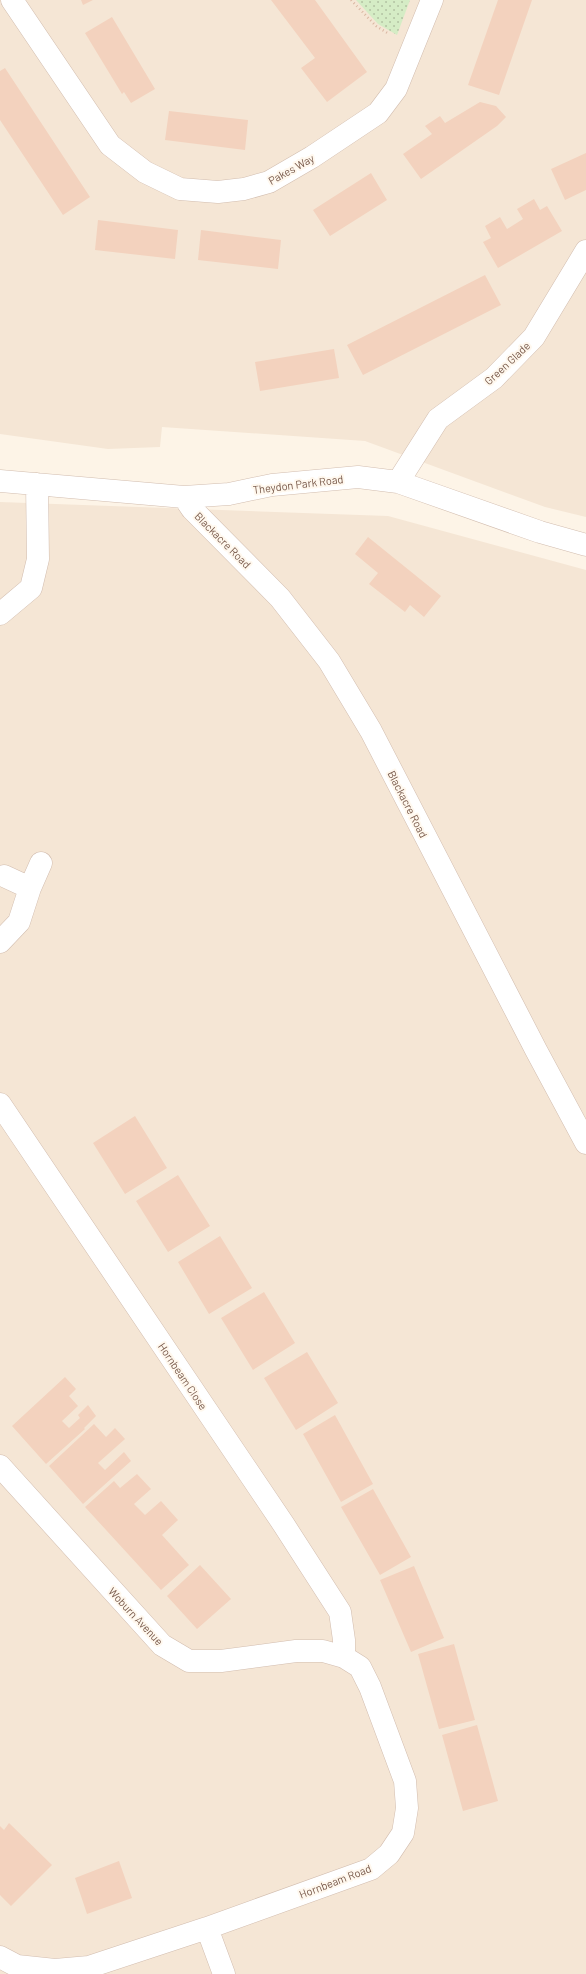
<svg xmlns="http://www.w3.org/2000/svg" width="586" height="1974" font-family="Barlow,sans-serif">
	<defs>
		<pattern id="grass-dots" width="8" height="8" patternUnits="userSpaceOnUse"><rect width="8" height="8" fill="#d5ecc5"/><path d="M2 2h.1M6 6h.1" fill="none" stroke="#b2c2a2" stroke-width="1.8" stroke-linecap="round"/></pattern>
	</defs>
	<rect width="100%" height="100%" fill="#fdf4e7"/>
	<path fill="#f5e6d5" d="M0,0H586V517L545,507L365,441L162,427L160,447L108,449L0,434Z
		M0,502L388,516L586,570V1974H0Z"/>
	<path fill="url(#grass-dots)" d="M356,0H410L397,35L378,24Z"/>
	<path fill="#f3d2be" d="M81,0H93L83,5Z
		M271,0H315L367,72L327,102L301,68L315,58Z
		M498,0H532L499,95L468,85Z
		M112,17L155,89L131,103L124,92L122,94L85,33Z
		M5,68L90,197L63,215L0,120V71Z
		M480,102L496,106L506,117L497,126L421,179L403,154L432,134L425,126L440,116L445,123Z
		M169,111L248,120L245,150L165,140Z
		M586,153V190L565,200L551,169Z
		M371,173L387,200L330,236L313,210Z
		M534,199L540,210L547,206L562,231L498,268L483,242L491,238L485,226L500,217L507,229L523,219L517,209Z
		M98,220L178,230L175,259L95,250Z
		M201,230L281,240L278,269L198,260Z
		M485,275L501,305L363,375L347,345Z
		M334,349L339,378L260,391L255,362Z
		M368,537L441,596L424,617L410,605L405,612L369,584L378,573L355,554Z
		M135,1116L167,1168L125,1194L93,1143Z
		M178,1175L210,1226L168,1252L136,1201Z
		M220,1236L252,1288L209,1314L178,1262Z
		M264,1292L295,1343L253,1370L221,1318Z
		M307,1352L338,1403L296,1430L264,1378Z
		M65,1377L76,1389L69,1396L78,1406L62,1421L69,1428L80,1418L78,1415L88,1405L96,1416L84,1428L85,1429L46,1464L12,1426Z
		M335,1415L373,1484L341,1502L303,1434Z
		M94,1424L106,1437L115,1428L125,1439L98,1463L105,1470L124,1452L131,1461L83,1504L49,1466Z
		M137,1474L151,1489L134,1504L145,1515L161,1501L178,1520L162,1535L189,1565L161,1590L85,1507L114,1481L120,1488Z
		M373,1489L411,1557L380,1575L341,1507Z
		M200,1565L231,1599L197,1629L167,1596Z
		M414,1566L444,1638L411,1652L380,1580Z
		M454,1644L475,1720L439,1729L418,1654Z
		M477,1725L498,1801L463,1811L442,1735Z
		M9,1823L52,1865L11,1906L0,1895V1826L4,1830Z
		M119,1861L132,1898L87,1914L75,1878Z"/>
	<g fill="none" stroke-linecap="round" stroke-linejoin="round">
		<defs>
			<path id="minor" d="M12,0L110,145L145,172L180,189L218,192L244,189L269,182L312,157L378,113L396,89L432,0
				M0,481L184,497L229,494L272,485L358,477L398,482L540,532L586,545
				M398,482L438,419L494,378L534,337L586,251
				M184,497L192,509L280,598L329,661L371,731L536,1050L586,1143
				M0,614L31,588L38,559L37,484
				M4,876L30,888
				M0,942L19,922L30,888L41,863
				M0,1104L284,1525L340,1612L344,1640V1657
				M0,1466L162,1645L189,1661H221L296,1651H323L344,1657L360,1667L370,1687L405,1781L407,1808L403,1833L389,1854L371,1869L207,1928L89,1967L55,1970L17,1966L0,1957
				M207,1928L224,1974"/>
		</defs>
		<use href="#minor" stroke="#d2bdaf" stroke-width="23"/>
		<path stroke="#d9b5a0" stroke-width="2.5" stroke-dasharray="1 3" stroke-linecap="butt" d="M351,0L376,26L389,34"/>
		<use href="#minor" stroke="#fff" stroke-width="22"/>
	</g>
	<g text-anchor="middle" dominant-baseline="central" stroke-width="4" stroke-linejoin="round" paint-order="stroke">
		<g font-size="11" fill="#78594a" stroke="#fff8ee">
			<text transform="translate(291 169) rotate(-29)">Pakes Way</text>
			<text transform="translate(507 363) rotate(-43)">Green Glade</text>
			<text transform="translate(298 484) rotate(-7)">Theydon Park Road</text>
			<text transform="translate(223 540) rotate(45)">Blackacre Road</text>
			<text transform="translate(408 804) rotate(63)">Blackacre Road</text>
			<text transform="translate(183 1376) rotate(56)">Hornbeam Close</text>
			<text transform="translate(136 1616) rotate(47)">Woburn Avenue</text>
			<text transform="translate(335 1881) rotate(-21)">Hornbeam Road</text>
		</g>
	</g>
</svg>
